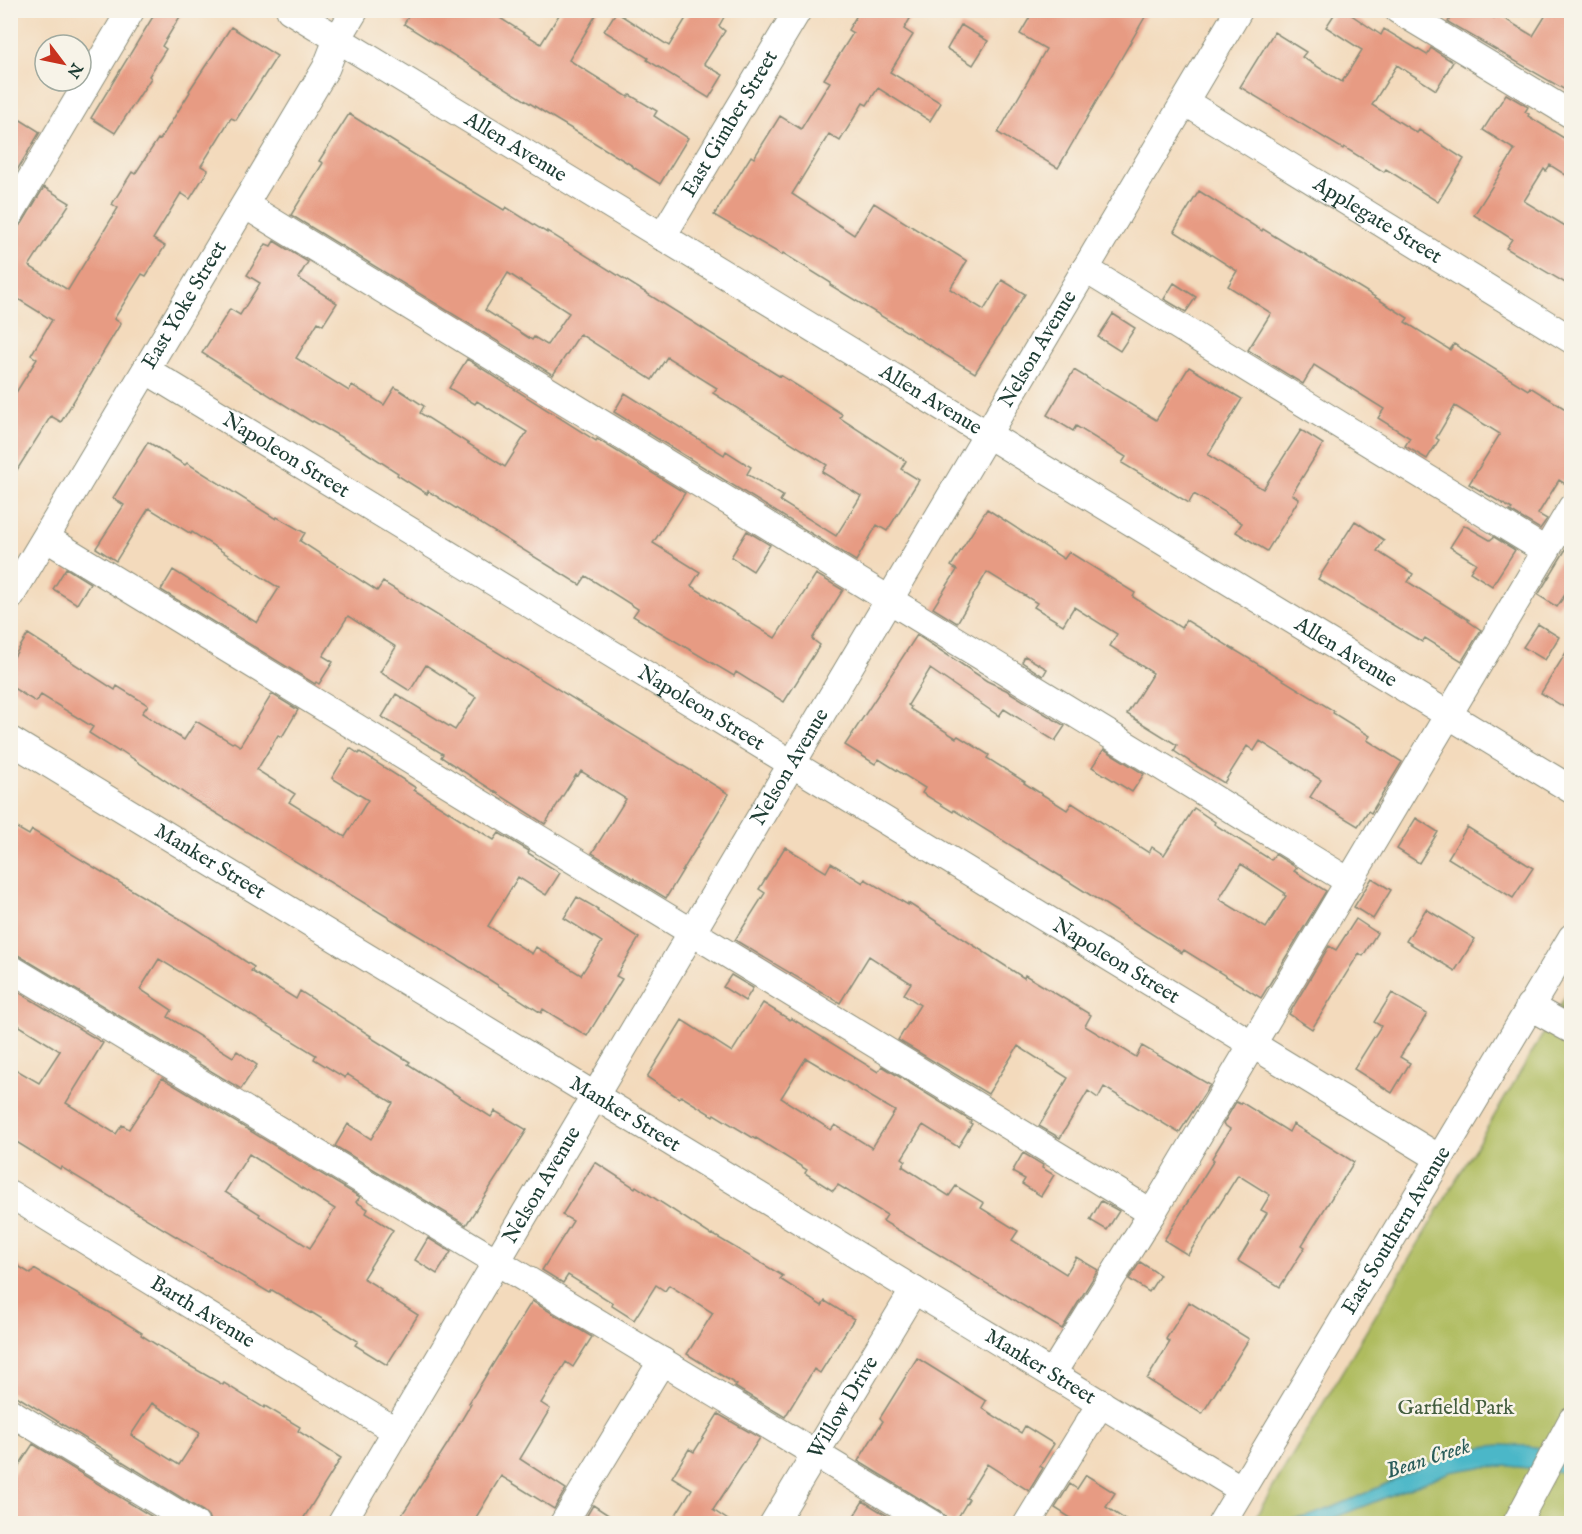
<svg xmlns="http://www.w3.org/2000/svg" width="1582" height="1534" font-family="'IM FELL English',serif">
	<rect width="100%" height="100%" fill="#f7f3e8"/>
	<filter id="ink" filterUnits="userSpaceOnUse"><feTurbulence type="fractalNoise" baseFrequency=".0167" numOctaves="2"/><feDisplacementMap in="SourceGraphic" scale="12" xChannelSelector="R" yChannelSelector="G"/><feConvolveMatrix kernelMatrix="1 2 1 2 8 2 1 2 1" color-interpolation-filters="sRGB"/></filter>
	<filter id="wash" filterUnits="userSpaceOnUse"><feTurbulence type="fractalNoise" baseFrequency=".008" numOctaves="4" result="noise"/><feDisplacementMap in="SourceGraphic" scale="24" xChannelSelector="R" yChannelSelector="G"/><feGaussianBlur stdDeviation="1.35" result="paint"/><feColorMatrix in="noise" values="0 0 0 0 0 0 0 0 0 0 0 0 0 0 0 0 0 1.4 0 .05"/><feComposite in="paint" operator="in"/></filter>
	<g filter="url(#wash)">
		<rect width="100%" height="100%" fill="#f3dabc"/>
		<path fill="#afbc5e" stroke="#677c49" stroke-width="1.5" d="M1571,987V1523H1252Z"/>
		<path fill="#4cb7c8" stroke="#367a7e" stroke-width="1.5" d="M1500,1445L1528,1446L1571,1453V1473L1509,1466L1480,1467L1450,1472L1321,1523L1259,1524C1272,1522 1287,1521 1300,1518C1319,1514 1343,1503 1361,1495C1407,1476 1449,1448 1500,1445Z"/>
		<g id="blocks">
			<path fill="#e79b83" fill-rule="evenodd" d="M157,10H184L162,46L166,49L149,76L151,78L115,133L91,118Z
				M412,10H505L500,18L541,44L562,10H599L569,60L628,97L630,95L657,111L654,116L688,138L660,184L633,167V166L547,114L404,24Z
				M691,10H728L719,26L725,31L704,64L723,75L709,98L647,60L648,58L604,31L616,12L669,46Z
				M860,10H915L904,29L913,35L890,72L941,103L930,121L878,88L867,105L863,103L840,141L829,134L792,194L854,235L874,203L967,261L950,289L984,310L1002,280L1025,294L975,373L830,285L831,283L783,253L782,255L714,215L751,156L754,158L780,116L801,129L830,82L824,79L853,33L848,30Z
				M1034,10H1149L1058,168L998,133L1046,49L1020,34Z
				M1337,10H1344L1381,35L1384,29L1427,55L1431,48L1453,62L1436,90L1397,65L1372,105L1417,133L1419,130L1464,159L1438,202L1386,169L1384,172L1344,147L1343,149L1240,87L1274,32L1306,52L1302,57L1342,82L1362,50L1326,27Z
				M1455,10H1481L1494,18L1497,14L1533,36L1549,10H1572V94L1448,22Z
				M961,25L988,41L973,65L947,49Z
				M231,27L277,56L236,120L231,118L201,166L208,170L190,199L181,193L153,239L165,246L146,276L142,274L114,319L121,323L61,422L51,416L10,481V402L37,359L31,355L52,320L10,294V230L17,228L23,222L44,187L70,203L29,266L68,290L118,208L112,204L132,172L135,174L158,139L160,140L190,92L189,91Z
				M1506,94L1528,107L1525,112L1529,114L1528,116L1572,143V179L1550,165L1546,171L1544,169L1524,201L1572,230V287L1506,248L1512,239L1474,215L1515,150L1483,130Z
				M349,114L471,190L504,210L506,207L547,233V231L779,376L780,375L842,414L840,418L906,461L901,469L919,480L887,531L877,525L856,561L614,412L625,393L724,455L726,451L751,467L747,474L783,496L780,501L836,536L861,496L822,472L827,465L713,393L717,388L667,357L652,380L580,334L553,375L291,215L323,163L319,161ZM508,273L569,313L547,345L534,337L532,340L485,310Z
				M19,119L40,132L10,182V132Z
				M1199,191L1262,231L1263,229L1300,252V251L1367,292L1408,318L1405,322L1450,350L1454,344L1528,390L1530,387L1572,413V488L1559,480L1538,514L1547,519L1540,529L1510,511L1512,509L1469,484L1500,434L1455,406L1436,438L1439,440L1427,459L1405,446L1410,438L1378,418L1384,409L1314,365L1303,384L1248,350L1271,313L1228,286L1237,271L1174,231Z
				M274,241L308,262L298,278L337,303L323,325L318,322L296,358L349,391L352,385L384,405L395,387L424,406L420,413L505,467L527,432L477,401L475,404L449,388L467,359L596,441L597,439L685,493L653,543L700,572L691,586L775,638L816,574L843,590L812,639L820,645L784,702L736,672L734,676L633,616L638,609L586,576L580,585L428,491L427,494L397,475L398,473L353,444L313,421L312,422L202,353L230,309L240,315L260,283L247,275L266,244L271,246Z
				M1174,283L1196,297L1186,312L1164,299Z
				M1113,314L1135,328L1120,351L1098,337Z
				M1189,367L1242,399L1208,455L1263,489L1301,430L1323,444L1292,494L1299,499L1267,551L1236,532L1242,523L1194,494L1189,503L1122,463L1126,457L1076,426L1073,431L1047,415L1074,370L1156,420Z
				M148,442L185,465L187,463L276,519L277,517L305,533L300,541L377,591L383,582L729,794L666,898L592,853L626,799L581,771L578,776L576,775L545,824L441,757L443,754L382,717L396,694L455,730L476,697L426,665L410,691L380,672L396,647L348,616L323,656L333,662L319,684L316,682L315,684L161,590L173,570L257,623L279,588L192,532L191,534L149,508L116,561L96,548L124,505L113,498Z
				M987,509L1064,559L1069,552L1135,593L1133,597L1181,628L1186,620L1334,711L1333,713L1370,736L1367,740L1402,762L1371,813L1368,811L1358,826L1310,797L1321,780L1260,741L1254,751L1247,746L1224,783L1195,765L1174,751L1177,745L1127,714L1153,673L1110,646L1117,634L1074,607L1063,625L1034,607L1037,603L987,572L957,623L933,608L957,570L951,566Z
				M1355,521L1384,540L1377,551L1413,574L1408,582L1469,620L1468,621L1481,630L1462,661L1425,638L1422,642L1318,579Z
				M1464,525L1490,540L1494,537L1515,550L1492,586L1470,572L1476,563L1450,547Z
				M747,531L770,545L753,571L731,557Z
				M1572,539V584L1557,607L1538,595Z
				M66,568L90,583L77,604L53,589Z
				M1538,624L1559,637L1545,660L1523,647Z
				M28,634L115,690L117,686L148,705L142,713L184,740L196,721L232,743L234,742L240,746L272,694L298,710L282,737L278,735L257,770L295,794L289,802L345,837L368,800L332,778L350,748L359,754L360,752L416,788L414,790L494,840L499,833L529,851L528,853L560,873L546,895L518,877L488,926L532,954L536,947L581,975L602,942L564,918L577,897L598,909L597,911L639,938L616,976L622,979L587,1036L543,1009L541,1013L465,964L196,801L120,750L119,752L89,733L93,727L41,695L36,702L10,686V663Z
				M917,635L987,681L1006,690L1065,726L1055,741L1004,709L999,716L930,669L908,705L911,707L910,709L956,738L958,736L989,755L987,758L1025,782L1024,783L1067,810L1072,803L1149,853L1152,847L1164,855L1194,808L1215,822L1214,824L1271,860L1275,854L1297,868L1294,871L1326,891L1261,998L1184,950L1182,953L1065,879L954,810L953,812L922,793L925,788L879,759L875,764L845,745ZM1241,864L1285,893L1284,895L1286,896L1266,928L1219,899Z
				M1572,643V712L1541,693Z
				M1025,656L1047,669L1043,676L1022,662Z
				M1104,749L1144,774L1132,792L1092,767Z
				M1416,818L1438,832L1419,863L1397,849Z
				M10,824L29,835L32,830L187,923L254,967L251,971L296,999L300,991L371,1036L370,1037L410,1062L408,1064L491,1117L495,1111L527,1130L466,1225L335,1146L348,1124L371,1139L393,1103L347,1074L345,1078L314,1059L316,1055L159,959L140,989L172,1010L168,1017L233,1057L237,1051L257,1065L241,1089L18,955L10,952Z
				M1467,827L1533,868L1513,898L1448,858Z
				M785,847L826,872L831,863L863,883L865,879L908,905V903L1024,978L1025,975L1091,1015L1085,1026L1136,1057L1142,1046L1210,1085L1179,1133L1104,1087L1098,1098L1088,1091L1060,1138L1039,1126L1068,1078L1018,1046L988,1094L898,1040L920,1005L904,994L911,983L869,956L840,1003L735,940L765,893L759,889Z
				M1372,878L1391,890L1373,919L1354,907Z
				M1426,909L1475,939L1455,971L1406,941Z
				M1356,919L1377,933L1363,956L1359,953L1312,1029L1289,1014L1329,946L1336,950Z
				M731,975L753,988L745,1001L723,987Z
				M10,987L103,1043L66,1103L116,1134L122,1125L129,1129L162,1078L360,1197L356,1202L368,1209L366,1213L393,1230L363,1278L381,1289L380,1291L418,1315L387,1365L355,1345L358,1341L311,1312L310,1313L272,1290L270,1293L61,1167L60,1169L10,1138V1066L39,1083L60,1051L10,1020ZM249,1154L335,1209L310,1248L259,1216L260,1214L225,1192Z
				M1392,993L1427,1014L1400,1057L1410,1063L1392,1093L1354,1069L1381,1026L1374,1022Z
				M763,1003L790,1020L791,1018L878,1072L882,1066L971,1121L970,1123L972,1124L958,1147L923,1125L902,1158L906,1161L902,1166L949,1196L956,1186L984,1203L981,1208L1018,1231L1012,1240L1066,1274L1076,1257L1098,1270L1062,1329L883,1221L887,1215L838,1185L833,1191L805,1173L807,1170L756,1138L755,1139L714,1114L713,1116L681,1096L679,1098L647,1077L682,1020L732,1052ZM806,1058L895,1111L872,1148L835,1125L831,1130L781,1098Z
				M1236,1102L1240,1104L1241,1102L1289,1132L1293,1124L1354,1162L1302,1245L1305,1247L1280,1287L1238,1261L1267,1213L1261,1210L1270,1195L1238,1175L1188,1255L1164,1240L1214,1160L1212,1158L1230,1129L1223,1124Z
				M1023,1153L1043,1165L1042,1168L1054,1175L1041,1196L1022,1184L1025,1179L1012,1172Z
				M595,1162L635,1188L636,1186L711,1235L712,1234L783,1276L780,1279L822,1306L825,1301L854,1319L820,1373L814,1369L785,1417L735,1387L737,1385L687,1354L713,1313L669,1285L665,1291L656,1285L634,1320L612,1306L613,1303L568,1275L563,1283L542,1270L573,1221L562,1215Z
				M1101,1201L1119,1211L1107,1230L1090,1220Z
				M428,1238L451,1252L437,1274L415,1260Z
				M10,1261L31,1274L34,1269L113,1315L142,1333L141,1335L190,1366L223,1385L224,1383L264,1408L265,1406L300,1427L298,1431L341,1458L300,1524H211L208,1516L203,1511L10,1392ZM152,1403L200,1433L179,1465L131,1435Z
				M1140,1262L1160,1275L1149,1292L1129,1279Z
				M532,1301L592,1337L573,1367L566,1362L541,1403L550,1409L520,1459L566,1489L554,1509L501,1476L472,1524H396L448,1443L471,1404L469,1403Z
				M1189,1302L1249,1339L1202,1414L1147,1379L1170,1342L1166,1339Z
				M917,1358L986,1401L982,1408L1021,1433L1025,1426L1054,1444L1040,1466L1043,1468L1029,1491L987,1464L966,1498L969,1499L954,1524L947,1519L940,1511L858,1461L883,1421L880,1418Z
				M718,1414L760,1438L713,1510L734,1524H670L692,1489L672,1477L689,1449L694,1452Z
				M33,1444L164,1524H10V1479Z
				M1086,1475L1115,1493L1106,1507L1132,1524H1080L1055,1508L1070,1484L1077,1489Z
				M863,1501L901,1524H849Z
				M593,1505L622,1524H582Z"/>
		</g>
	</g>
	<g filter="url(#ink)">
		<use href="#blocks" fill-opacity="0" stroke="#898c78" stroke-width="1.5"/>
		<g fill="none" stroke-linecap="round" stroke-linejoin="round">
			<defs>
				<g id="minor">
					<path id="s1" d="M290,10L1572,790"/>
					<path d="M1398,10L1572,115"/>
					<path id="s2" d="M1185,102L1572,340"/>
					<path d="M245,205L1350,882"/>
					<path d="M10,214L131,10"/>
					<path id="s3" d="M662,237L798,10"/>
					<path d="M1085,269L1546,551"/>
					<path id="s4" d="M146,370L1439,1158"/>
					<path d="M46,538L1152,1213L1052,1374"/>
					<path id="s5" d="M10,597L326,68L337,40L355,10"/>
					<path id="s6" d="M10,740L1241,1489"/>
					<path d="M10,968L932,1524"/>
					<path d="M1529,1006L1572,1030"/>
					<path id="s7" d="M10,1194L396,1431"/>
					<path d="M1152,1213L1572,507"/>
					<path d="M10,1412L195,1524"/>
					<path id="s8" d="M341,1524L1239,10"/>
					<path d="M563,1524L662,1361"/>
					<path id="s9" d="M773,1524L914,1290"/>
					<path d="M1027,1524L1101,1403"/>
					<path id="s10" d="M1221,1524L1572,937"/>
					<path d="M1516,1524L1572,1420"/>
				</g>
			</defs>
			<use href="#minor" stroke="#898c78" stroke-width="29"/>
			<use href="#minor" stroke="#fff" stroke-width="27"/>
		</g>
	</g>
	<g text-anchor="middle" dominant-baseline="central" stroke-width="5" stroke-linejoin="round" paint-order="stroke">
		<g font-size="21" fill="#1f3d34" stroke="#f7f3e8">
			<text stroke="none"><textPath href="#s3" startOffset="132">East Gimber Street</textPath></text>
			<text stroke="none"><textPath href="#s1" startOffset="264">Allen Avenue</textPath></text>
			<text stroke="none"><textPath href="#s2" startOffset="226">Applegate Street</textPath></text>
			<text stroke="none"><textPath href="#s5" startOffset="340">East Yoke Street</textPath></text>
			<text stroke="none"><textPath href="#s8" startOffset="1366">Nelson Avenue</textPath></text>
			<text stroke="none"><textPath href="#s1" startOffset="750">Allen Avenue</textPath></text>
			<text stroke="none"><textPath href="#s4" startOffset="164">Napoleon Street</textPath></text>
			<text stroke="none"><textPath href="#s1" startOffset="1236">Allen Avenue</textPath></text>
			<text stroke="none"><textPath href="#s4" startOffset="650">Napoleon Street</textPath></text>
			<text stroke="none"><textPath href="#s8" startOffset="880">Nelson Avenue</textPath></text>
			<text stroke="none"><textPath href="#s6" startOffset="234">Manker Street</textPath></text>
			<text stroke="none"><textPath href="#s4" startOffset="1136">Napoleon Street</textPath></text>
			<text stroke="none"><textPath href="#s6" startOffset="720">Manker Street</textPath></text>
			<text stroke="none"><textPath href="#s8" startOffset="394">Nelson Avenue</textPath></text>
			<text stroke="none"><textPath href="#s10" startOffset="342">East Southern Avenue</textPath></text>
			<text stroke="none"><textPath href="#s7" startOffset="226">Barth Avenue</textPath></text>
			<text stroke="none"><textPath href="#s6" startOffset="1206">Manker Street</textPath></text>
			<text stroke="none"><textPath href="#s9" startOffset="136">Willow Drive</textPath></text>
		</g>
		<g font-size="21" fill="#435d3e" stroke="#f7f3e8">
			<text x="1456" y="1408">Garfield Park</text>
		</g>
		<g font-size="22" font-style="italic" fill="#2a5c59" stroke="#f7f3e8">
			<text transform="translate(1428 1459) rotate(-18)">Bean Creek</text>
		</g>
	</g>
	<rect width="1582" height="1534" fill="none" stroke="#f7f3e8" stroke-width="36"/>
	<g transform="translate(63 63) rotate(122)"><circle r="28" fill="#f7f3e8" stroke="#a1aaa0" stroke-width="1.5"/>
	<path d="M0-4.5L10 22L0 15L-10 22Z" fill="#c8321e"/>
	<text y="-9" font-size="16" font-weight="bold" text-anchor="middle" fill="#1f3d34">N</text>
	</g>
</svg>
